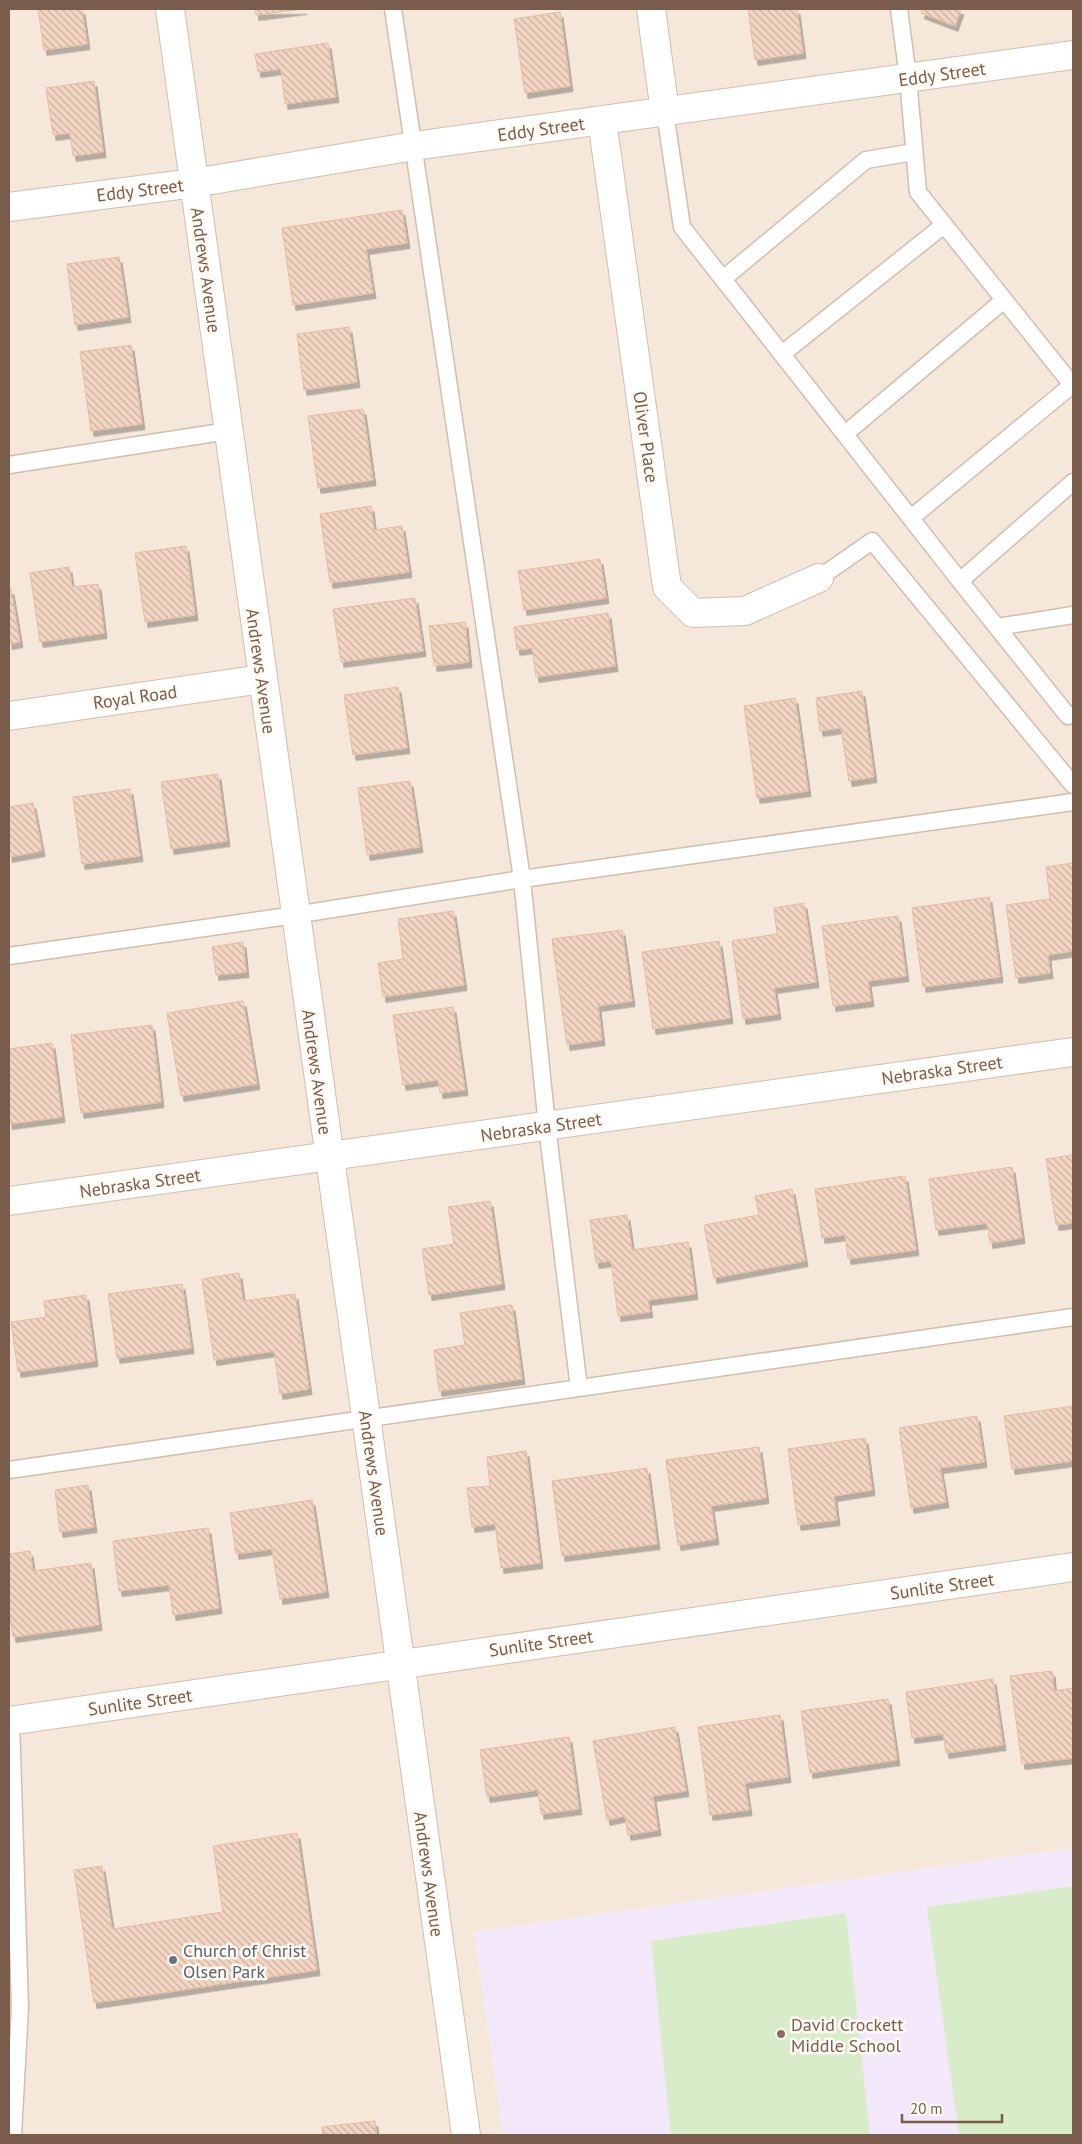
<svg xmlns="http://www.w3.org/2000/svg" width="1082" height="2144" font-family="'PT Sans',sans-serif">
	<defs>
		<pattern id="building-back-hatch" width="6" height="6" patternUnits="userSpaceOnUse" patternTransform="scale(1.25)"><rect width="6" height="6" fill="#f3d5c3"/><path d="M-1 5l2 2M0 0l6 6M5-1l2 2" fill="none" stroke="#cab0a1"/></pattern>
		<filter id="shadow"><feDropShadow dx="3" dy="5.5" stdDeviation="0" flood-color="#0004"/></filter>
	</defs>
	<rect width="100%" height="100%" fill="#fdf6ec"/>
	<path fill="#f5e8da" d="M9,9H1073V2135H9Z"/>
	<path fill="#f3e8fa" d="M1073,1848V2135H503L474,1932Z"/>
	<path fill="#d8ecc9" d="M1073,1886V2135H959L927,1907Z
		M846,1913L870,2135H671L651,1941Z"/>
	<path fill="url(#building-back-hatch)" stroke="#e6bba3" filter="url(#shadow)" d="M38,9H82L87,44L44,50Z
		M255,9H304L256,15Z
		M748,9H797L803,53L755,60Z
		M923,9H961L955,26L921,13Z
		M560,12L570,86L525,93L514,19Z
		M328,43L336,97L285,104L281,69L258,72L255,54Z
		M94,81L103,152L73,156L70,133L53,135L46,88Z
		M402,210L407,243L366,249L373,293L293,305L282,228Z
		M119,257L128,317L75,325L67,264Z
		M349,327L357,382L304,390L297,334Z
		M131,345L142,424L91,431L80,352Z
		M363,409L373,480L318,488L308,416Z
		M371,506L374,530L402,526L409,572L330,583L320,514Z
		M186,546L195,615L145,622L135,553Z
		M600,559L606,598L524,610L518,571Z
		M69,567L72,587L98,584L104,633L40,642L30,573Z
		M11,589L20,642L9,644V590Z
		M415,598L423,651L341,662L333,609Z
		M608,613L615,666L536,677L532,648L517,650L514,627Z
		M465,622L469,662L434,666L429,626Z
		M398,687L407,748L353,755L344,695Z
		M862,691L874,777L849,781L841,728L820,731L816,698Z
		M795,698L808,791L757,798L744,706Z
		M218,774L227,841L171,849L161,782Z
		M410,781L420,847L367,855L358,788Z
		M130,789L140,856L82,864L73,797Z
		M33,803L42,851L9,857V807Z
		M1073,863V951L1048,955L1050,973L1016,978L1006,905L1050,899L1046,867Z
		M989,897L1000,977L923,987L912,908Z
		M804,903L816,982L774,988L778,1014L743,1019L732,941L777,934L774,908Z
		M453,911L464,985L383,997L378,963L403,959L398,919Z
		M898,916L906,976L868,981L871,1001L833,1006L822,926Z
		M622,930L632,1001L598,1006L602,1040L567,1045L552,939Z
		M719,941L730,1018L653,1029L642,952Z
		M243,942L246,972L216,975L212,947Z
		M243,1001L257,1084L181,1096L167,1013Z
		M453,1007L465,1090L440,1093L438,1080L403,1085L393,1015Z
		M152,1025L161,1102L81,1113L71,1035Z
		M52,1043L62,1117L9,1124V1049Z
		M1073,1155V1223L1056,1225L1046,1159Z
		M1012,1167L1022,1238L990,1243L987,1223L936,1230L929,1179Z
		M905,1176L916,1250L848,1259L845,1235L822,1238L815,1189Z
		M792,1189L805,1261L714,1278L704,1225L759,1215L755,1196Z
		M490,1201L502,1284L429,1295L422,1249L454,1244L448,1207Z
		M627,1215L632,1250L688,1242L695,1294L648,1300L650,1312L618,1316L611,1261L596,1263L590,1220Z
		M239,1273L243,1301L295,1294L309,1389L280,1394L274,1351L214,1360L202,1279Z
		M182,1284L191,1348L117,1358L108,1294Z
		M86,1295L95,1361L18,1372L11,1322L46,1317L44,1301Z
		M512,1305L522,1379L439,1391L434,1350L465,1345L460,1313Z
		M1073,1406V1461L1012,1469L1004,1416Z
		M977,1416L984,1462L940,1468L946,1502L911,1508L899,1428Z
		M865,1438L872,1490L834,1496L837,1520L798,1525L788,1449Z
		M759,1447L766,1498L711,1506L716,1539L678,1545L666,1460Z
		M526,1451L540,1563L501,1568L495,1524L472,1527L467,1488L490,1486L487,1457Z
		M647,1468L657,1544L562,1556L552,1481Z
		M88,1485L94,1527L60,1532L55,1490Z
		M312,1500L326,1592L280,1599L272,1549L236,1554L230,1513Z
		M208,1528L219,1608L173,1615L169,1585L119,1591L113,1541Z
		M30,1551L33,1571L91,1563L99,1625L13,1637L9,1610V1554Z
		M1052,1671L1054,1691L1073,1688V1758L1022,1764L1010,1676Z
		M993,1679L1003,1745L946,1753L943,1734L912,1738L906,1692Z
		M888,1699L897,1760L810,1773L801,1711Z
		M780,1715L788,1777L745,1783L749,1810L710,1815L698,1727Z
		M675,1727L686,1791L653,1796L658,1830L628,1835L625,1816L607,1820L593,1741Z
		M569,1737L579,1809L541,1814L538,1790L487,1797L480,1750Z
		M297,1833L317,1970L94,2003L74,1870L102,1866L112,1929L223,1912L213,1846Z
		M375,2121L376,2135H323L322,2127Z"/>
	<g fill="none" stroke-linecap="round" stroke-linejoin="round">
		<defs>
			<path id="service" d="M393,9L522,879L547,1126L579,1388
				M899,9L908,78L918,192L1073,386
				M665,112L682,227L960,581L1073,482
				M723,279L866,160L914,152
				M782,354L944,225
				M845,434L1004,300
				M9,465L228,431
				M911,518L1072,385
				M819,578L872,541L1073,785
				M960,581L1068,716L1073,715
				M997,627L1073,615
				M9,956L295,915L522,879L1073,802
				M9,1470L1073,1317
				M11,1721L20,2007L13,2135"/>
			<path id="minor" d="M651,9L665,112
				M602,120L667,587L693,613L745,611L819,578
				M9,207L194,183L414,146L1073,55
				M9,716L262,679
				M9,1201L1073,1052
				M9,1721L1073,1567"/>
			<path id="tertiary" d="M170,9L466,2135"/>
		</defs>
		<use href="#service" stroke="#d1beb0" stroke-width="19"/>
		<use href="#minor" stroke="#d1beb0" stroke-width="30"/>
		<use href="#tertiary" stroke="#d1beb0" stroke-width="30"/>
		<use href="#service" stroke="#fff" stroke-width="16"/>
		<use href="#minor" stroke="#fff" stroke-width="28"/>
		<use href="#tertiary" stroke="#fff" stroke-width="28"/>
	</g>
	<circle fill="#6b7280" stroke="#fffaf3" stroke-width="2" cx="173" cy="1960" r="5"/>
	<circle fill="#8d6e63" stroke="#fffaf3" stroke-width="2" cx="781" cy="2034" r="5"/>
	<g text-anchor="middle" dominant-baseline="central" stroke-width="5" stroke-linejoin="round" paint-order="stroke">
		<g font-size="18" fill="#7a5c4d" stroke="#fffaf3">
			<text transform="translate(942 74) rotate(-8)">Eddy Street</text>
			<text transform="translate(541 129) rotate(-8)">Eddy Street</text>
			<text transform="translate(140 190) rotate(-7)">Eddy Street</text>
			<text transform="translate(206 270) rotate(82)">Andrews Avenue</text>
			<text transform="translate(646 437) rotate(82)">Oliver Place</text>
			<text transform="translate(261 671) rotate(82)">Andrews Avenue</text>
			<text transform="translate(135 697) rotate(-8)">Royal Road</text>
			<text transform="translate(942 1070) rotate(-8)">Nebraska Street</text>
			<text transform="translate(317 1072) rotate(82)">Andrews Avenue</text>
			<text transform="translate(541 1127) rotate(-8)">Nebraska Street</text>
			<text transform="translate(140 1183) rotate(-8)">Nebraska Street</text>
			<text transform="translate(374 1473) rotate(82)">Andrews Avenue</text>
			<text transform="translate(942 1586) rotate(-8)">Sunlite Street</text>
			<text transform="translate(541 1643) rotate(-8)">Sunlite Street</text>
			<text transform="translate(140 1702) rotate(-8)">Sunlite Street</text>
			<text transform="translate(429 1874) rotate(82)">Andrews Avenue</text>
		</g>
		<g font-size="18" fill="#5b616d" stroke="#fffaf3" text-anchor="start">
			<text x="183" y="1950">Church of Christ<tspan x="183" dy="21">Olsen Park</tspan></text>
		</g>
		<g font-size="18" fill="#785e54" stroke="#fffaf3" text-anchor="start">
			<text x="791" y="2024">David Crockett<tspan x="791" dy="21">Middle School</tspan></text>
		</g>
	</g>
	<rect width="1082" height="2144" fill="none" stroke="#7a5c4d" stroke-width="20"/>
	<path d="M902 2114v8h100v-8" fill="none" stroke="#7a5c4d" stroke-width="2.5"/>
	<text x="910" y="2114" font-size="15" fill="#7a5c4d" stroke="#fffaf3" stroke-width="4" paint-order="stroke">20 m</text>
</svg>
